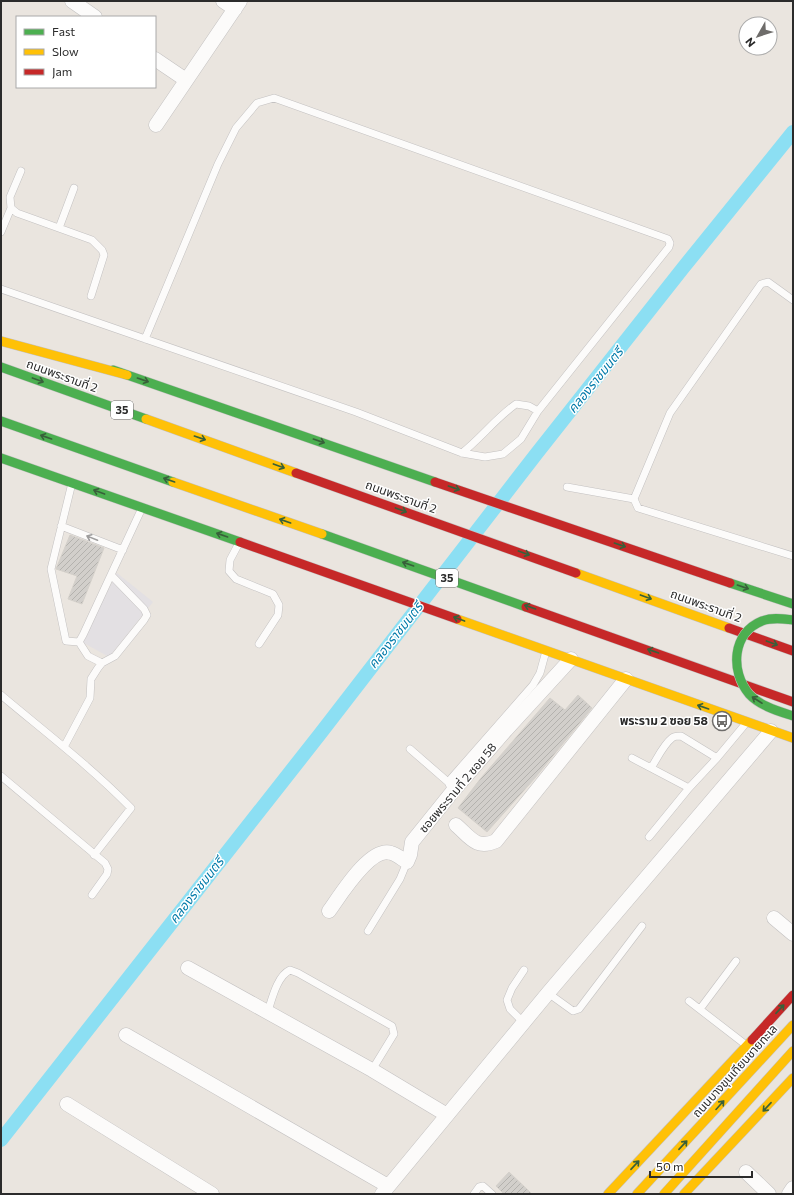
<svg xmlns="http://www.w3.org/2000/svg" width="794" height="1195" font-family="Commissioner,'Noto Sans Thai',sans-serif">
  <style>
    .industrial { fill: #e3e0e3 }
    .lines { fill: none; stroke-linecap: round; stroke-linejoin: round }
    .canal { stroke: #8cdff3; stroke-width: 14 }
    .building { fill: url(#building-hatch); stroke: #d5d1cb }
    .lane-casing { stroke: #c3c1c1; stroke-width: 8 }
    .street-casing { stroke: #c3c1c1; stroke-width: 15 }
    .fast-casing { stroke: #c3c1c1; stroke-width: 10 }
    .slow-casing { stroke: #c3c1c1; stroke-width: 10 }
    .jam-casing { stroke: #c3c1c1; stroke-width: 10 }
    .lane { stroke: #fcfbfa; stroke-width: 7 }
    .street { stroke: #fcfbfa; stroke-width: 14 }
    .fast { stroke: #4caf50; stroke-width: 9 }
    .slow { stroke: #ffc107; stroke-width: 9 }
    .jam { stroke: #c62828; stroke-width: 9 }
    .fast-bridge-casing { stroke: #c3c1c1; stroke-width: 10; stroke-linecap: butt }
    .fast-bridge { stroke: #4caf50; stroke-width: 9 }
    .oneway { stroke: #38603a }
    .oneway2 { stroke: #9e9d9d }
    .labels { text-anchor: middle; stroke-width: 3; stroke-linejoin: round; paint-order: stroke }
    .shield { fill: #fff; stroke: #6b6b6b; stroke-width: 1 }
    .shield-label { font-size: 11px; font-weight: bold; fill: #2b2b2b }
    .street-label { font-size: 12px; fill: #2b2b2b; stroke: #fff }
    .poi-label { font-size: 12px; font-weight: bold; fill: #2b2b2b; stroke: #fff; text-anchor: end }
    .water-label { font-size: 13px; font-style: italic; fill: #007aa9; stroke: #fff }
  </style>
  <defs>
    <pattern id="building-hatch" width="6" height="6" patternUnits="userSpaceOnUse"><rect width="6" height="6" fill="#d2cfcb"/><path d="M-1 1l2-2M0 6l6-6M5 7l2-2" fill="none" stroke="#b4b2ae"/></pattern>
  </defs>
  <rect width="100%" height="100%" fill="#eae5df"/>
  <path class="industrial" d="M117 573 153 602 109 657 82 642Z"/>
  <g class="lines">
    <path class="canal" d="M1 1140 320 734 537 453 683 268 793 132"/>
  </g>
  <path class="building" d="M70 535 104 548 82 604 68 599 77 576 56 569Z
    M578 695 592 708 535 778 487 832 458 808 481 778 550 698 565 710Z
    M509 1172 532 1194H504L496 1186Z"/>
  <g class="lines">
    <defs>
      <path id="lane" d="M21 171 10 197 11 208 17 213 92 240 102 250 104 255 91 296
        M59 228 74 188
        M1 232 11 208
        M1 289 356 412 462 453 485 457 503 454 521 439 538 411
        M793 300 768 282 761 284 670 413 634 499 638 508 793 556
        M145 339 218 164 236 128 257 103 274 98 668 239 670 243 669 247 538 411 529 406 516 404C496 418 481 438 462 453
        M72 483 51 569 66 641 79 642 83 635 142 508
        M567 487 634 499
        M61 526 123 550
        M239 543 230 560 229 571 236 579 273 594 279 605 278 615 259 644
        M79 642 88 656 102 663
        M1 695C45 732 91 767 131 808L94 855
        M64 747 90 698 91 679 98 668 102 663 115 656 144 620 147 615 144 609 112 576
        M410 749 448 782 450 786
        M632 758 689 788
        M651 768C657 759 663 745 672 738 674 736 678 736 681 736L717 758
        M1 776 105 863 108 869 107 874 92 895
        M448 782 533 685 540 673 546 651
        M649 837 689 788 717 758 747 722
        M368 931 400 879 407 862
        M548 993 573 1011 579 1009 642 926
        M689 1001 746 1045
        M700 1009 736 961
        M268 1011C272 999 277 976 290 970L298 973 392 1026 394 1034 372 1070
        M524 1023 510 1009 507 1000 512 988 524 970
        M474 1194 479 1187 483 1186 492 1194"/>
      <path id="street" d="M72 1 95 17
        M223 1 235 9
        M155 59 186 80
        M156 125 240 1
        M456 825C470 837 476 850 496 841L626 679
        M329 911C340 896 370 846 391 853 396 854 402 859 407 862L410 855 412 842 453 791 506 730 571 659
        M774 918 793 934
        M188 968 372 1070 447 1115
        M126 1035 388 1186
        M67 1104 212 1194
        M746 1172 769 1194
        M382 1194 548 993 771 731
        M789 1194 793 1188"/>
      <path id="fast" d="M1 367 146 419
        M113 370 435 482
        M1 421 173 482
        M1 458 240 542
        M322 534 526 607
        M730 583 793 604"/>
      <path id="slow" d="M1 341 127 375
        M146 419 296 473
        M173 482 322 534
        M576 573 729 628
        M457 619 793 738
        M608 1194 752 1040
        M637 1194 793 1025
        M664 1194 793 1051
        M684 1194 793 1078"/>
      <path id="jam" d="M296 473 576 573
        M435 482 730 583
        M240 542 457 619
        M526 607 793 702
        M729 628 793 651
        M752 1040 793 995"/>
    </defs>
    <use href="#lane" class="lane-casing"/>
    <use href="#street" class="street-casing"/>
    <use href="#fast" class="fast-casing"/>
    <use href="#slow" class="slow-casing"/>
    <use href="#jam" class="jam-casing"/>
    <use href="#lane" class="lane"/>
    <use href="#street" class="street"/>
    <use href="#fast" class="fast"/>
    <use href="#slow" class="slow"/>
    <use href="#jam" class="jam"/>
    <defs>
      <path id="fast-bridge" d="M793 620C783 619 773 617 762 621 732 633 730 671 749 694 760 706 778 711 793 716"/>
    </defs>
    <use href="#fast-bridge" class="fast-bridge-casing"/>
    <use href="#fast-bridge" class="fast-bridge"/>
  </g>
  <defs><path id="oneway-shaft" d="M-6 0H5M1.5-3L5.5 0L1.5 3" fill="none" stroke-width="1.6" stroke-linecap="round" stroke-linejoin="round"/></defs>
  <g class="oneway">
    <use href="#oneway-shaft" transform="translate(38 380) rotate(20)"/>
    <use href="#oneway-shaft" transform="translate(143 380) rotate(19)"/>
    <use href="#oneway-shaft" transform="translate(46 437) rotate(-161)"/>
    <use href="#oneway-shaft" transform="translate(200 438) rotate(19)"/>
    <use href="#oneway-shaft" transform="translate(319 441) rotate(19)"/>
    <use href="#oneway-shaft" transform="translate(279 466) rotate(20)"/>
    <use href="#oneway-shaft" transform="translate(169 480) rotate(-161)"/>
    <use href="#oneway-shaft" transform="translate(454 488) rotate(19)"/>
    <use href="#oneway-shaft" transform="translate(99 492) rotate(-160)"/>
    <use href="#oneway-shaft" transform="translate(401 510) rotate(20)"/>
    <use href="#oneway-shaft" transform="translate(285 521) rotate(-161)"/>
    <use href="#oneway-shaft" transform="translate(222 535) rotate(-161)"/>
    <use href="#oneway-shaft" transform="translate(620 545) rotate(19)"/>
    <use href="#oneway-shaft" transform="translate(524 553) rotate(20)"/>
    <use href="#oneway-shaft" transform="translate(408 564) rotate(-161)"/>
    <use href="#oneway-shaft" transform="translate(743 587) rotate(19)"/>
    <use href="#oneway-shaft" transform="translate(646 597) rotate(20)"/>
    <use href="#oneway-shaft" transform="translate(530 607) rotate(-161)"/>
    <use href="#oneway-shaft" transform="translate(459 619) rotate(-160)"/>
    <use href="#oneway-shaft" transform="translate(772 643) rotate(20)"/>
    <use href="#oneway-shaft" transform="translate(653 651) rotate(-161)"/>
    <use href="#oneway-shaft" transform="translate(757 700) rotate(-147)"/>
    <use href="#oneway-shaft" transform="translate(703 707) rotate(-161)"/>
    <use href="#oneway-shaft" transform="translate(780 1009) rotate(-47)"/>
    <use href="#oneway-shaft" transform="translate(720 1105) rotate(-48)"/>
    <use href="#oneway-shaft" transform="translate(767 1107) rotate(133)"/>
    <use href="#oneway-shaft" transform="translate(683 1145) rotate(-47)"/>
    <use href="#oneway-shaft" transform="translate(635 1165) rotate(-47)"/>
  </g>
  <use class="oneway2" href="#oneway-shaft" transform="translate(92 538) rotate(-158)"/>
  <defs>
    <symbol id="bus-ring" viewBox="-11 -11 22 22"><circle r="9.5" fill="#fff" stroke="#6e6c6a" stroke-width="1.5"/><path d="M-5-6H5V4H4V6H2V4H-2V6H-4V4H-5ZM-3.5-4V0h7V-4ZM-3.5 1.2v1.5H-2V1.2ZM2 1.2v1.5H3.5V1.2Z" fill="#6e6c6a"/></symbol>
  </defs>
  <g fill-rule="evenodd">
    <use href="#bus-ring" x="711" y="710" width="22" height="22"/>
  </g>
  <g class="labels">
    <g class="shield">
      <rect x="111" y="401" width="22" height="18" rx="3"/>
      <rect x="436" y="569" width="22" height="18" rx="3"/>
    </g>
    <g class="shield-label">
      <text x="122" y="414">35</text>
      <text x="447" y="582">35</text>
    </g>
    <g class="street-label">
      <text transform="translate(62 376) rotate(20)" y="4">ถนนพระรามที่ 2</text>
      <text transform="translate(401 497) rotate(20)" y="4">ถนนพระรามที่ 2</text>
      <text transform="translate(706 606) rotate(20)" y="4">ถนนพระรามที่ 2</text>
      <text transform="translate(458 788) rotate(-50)" y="4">ซอยพระรามที่ 2 ซอย 58</text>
      <text transform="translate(735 1071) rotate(-48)" y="4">ถนนบางขุนเทียนชายทะเล</text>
    </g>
    <g class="poi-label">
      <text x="708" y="725">พระราม 2 ซอย 58</text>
    </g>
    <g class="water-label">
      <text transform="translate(595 380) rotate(-51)" y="5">คลองราชมนตรี</text>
      <text transform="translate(395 635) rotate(-52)" y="5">คลองราชมนตรี</text>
      <text transform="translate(196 890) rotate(-52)" y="5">คลองราชมนตรี</text>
    </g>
  </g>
  <rect width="794" height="1195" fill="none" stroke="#2b2b2b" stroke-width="4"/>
  <rect x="16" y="16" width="140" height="72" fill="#ffffff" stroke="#aaaaaa"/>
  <rect x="24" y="29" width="20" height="6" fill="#4caf50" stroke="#aaaaaa"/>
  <text x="52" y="36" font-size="12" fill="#2b2b2b">Fast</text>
  <rect x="24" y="49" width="20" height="6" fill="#ffc107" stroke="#aaaaaa"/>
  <text x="52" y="56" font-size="12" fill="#2b2b2b">Slow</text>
  <rect x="24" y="69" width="20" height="6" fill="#c62828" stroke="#aaaaaa"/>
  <text x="52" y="76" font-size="12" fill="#2b2b2b">Jam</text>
  <g transform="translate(758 36) rotate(231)"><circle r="19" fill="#ffffff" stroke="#aaaaaa"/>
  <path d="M0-3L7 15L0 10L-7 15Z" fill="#6e6c6a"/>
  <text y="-6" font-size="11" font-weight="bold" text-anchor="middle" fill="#2b2b2b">N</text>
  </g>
  <path d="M650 1171v6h102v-6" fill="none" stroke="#2b2b2b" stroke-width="2"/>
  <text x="656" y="1171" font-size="12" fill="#2b2b2b" stroke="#ffffff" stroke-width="3" paint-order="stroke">50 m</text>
</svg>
